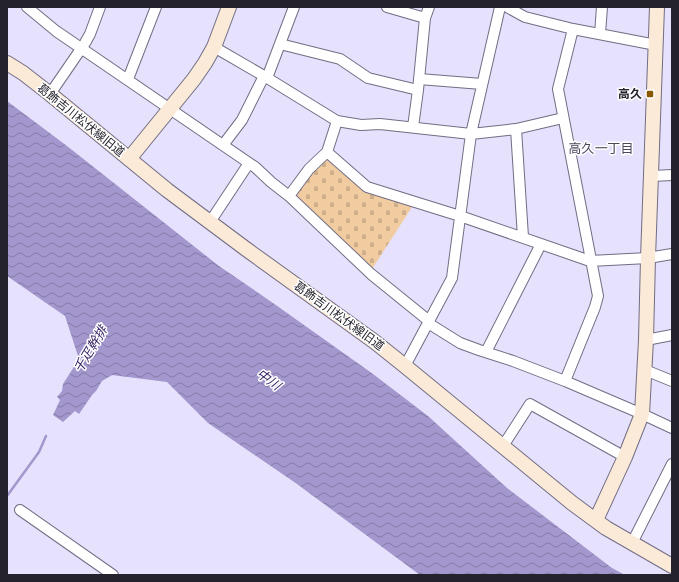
<svg xmlns="http://www.w3.org/2000/svg" width="679" height="582" font-family="Bitter,'Noto Sans JP',serif">
  <style>
    .cemetery { fill: url(#cemetery-stones) }
    .water { fill: url(#water-waves) }
    .lines { fill: none; stroke-linecap: round; stroke-linejoin: round }
    .stream { stroke: #a397cd; stroke-width: 2.5 }
    .street-casing { stroke: #726d84; stroke-width: 12 }
    .secondary-casing { stroke: #726d84; stroke-width: 16 }
    .street { stroke: #fff; stroke-width: 10 }
    .secondary { stroke: #faead7; stroke-width: 14 }
    .poi-dot { fill: #895800; stroke: #fff; stroke-width: 1.5 }
    .labels { text-anchor: middle; stroke-width: 3; stroke-linejoin: round; paint-order: stroke }
    .poi-label { font-size: 12px; font-weight: bold; fill: #24222c; stroke: #fff; text-anchor: end }
    .street-label { font-size: 12px; fill: #24222c; stroke: #fff }
    .neighbourhood-label { font-size: 13px; fill: #4c475d; stroke: #fff }
    .water-label { font-size: 13px; font-style: italic; fill: #3a2566; stroke: #fff }
  </style>
  <defs>
    <pattern id="cemetery-stones" width="16" height="16" patternUnits="userSpaceOnUse"><rect width="16" height="16" fill="#f1cca1"/><path d="M2 7V4a2 2 0 0 1 4 0v3zM10 15v-3a2 2 0 0 1 4 0v3z" fill="#ceaf8b"/></pattern>
    <pattern id="water-waves" width="16" height="10" patternUnits="userSpaceOnUse"><rect width="16" height="10" fill="#a397cd"/><path d="M0 5q4-4 8 0t8 0" fill="none" stroke="#857ba7"/></pattern>
  </defs>
  <rect width="100%" height="100%" fill="#e6e1fc"/>
  <path class="cemetery" d="M327 160 365 191 412 207 372 269 294 196 312 172Z"/>
  <path class="water" d="M7 101 67 146 219 266 273 303 373 374 428 416 507 488 612 568 625 575H420L297 484 208 423 167 382 112 375 102 381 96 391 92 395 79 414 75 411 63 422 53 415 60 400 57 397 62 391 63 384 79 359 65 316 7 276Z"/>
  <g class="lines">
    <path class="stream" d="M7 496 39 452 46 436"/>
    <defs>
      <path id="street" d="M27 7 56 31 255 167 271 182 289 196 371 274 429 321
        M387 7 425 18
        M507 7 525 17 573 29 656 45
        M600 34 602 7
        M280 44 340 59 368 78 418 90
        M214 47 264 76 337 121 361 125 380 124 471 134 516 129 563 118
        M267 78 294 7
        M128 79 156 7
        M419 79 482 84
        M50 94 85 43 90 34 100 7
        M337 121 327 152 367 187 460 216 590 261 648 258 672 254
        M413 127 418 90 425 18 429 7
        M516 129 523 237
        M223 145 242 120 264 76
        M652 176 672 175
        M289 196 309 169 327 152
        M210 222 249 163
        M428 323 460 343 479 350 513 361 565 381 642 414 672 428
        M646 340 672 335
        M486 352 541 244
        M405 366 452 278 471 134 500 7
        M645 370 672 381
        M565 381 595 307 598 296 558 89 573 29
        M503 446 530 404 625 457
        M20 510 113 575
        M632 543 672 464"/>
      <path id="secondary" d="M7 63 23 73 50 94 167 190 246 249 375 342 405 366 572 503 606 528 672 566
        M129 159 194 79 205 63 214 47 229 7
        M596 520 625 457 642 414 646 340 648 258 657 7"/>
    </defs>
    <use href="#street" class="street-casing"/>
    <use href="#secondary" class="secondary-casing"/>
    <use href="#street" class="street"/>
    <use href="#secondary" class="secondary"/>
  </g>
  <rect class="poi-dot" x="646" y="90" width="8" height="8" rx="2"/>
  <g class="labels">
    <g class="poi-label">
      <text x="642" y="98">高久</text>
    </g>
    <g class="street-label">
      <text transform="translate(81 120) rotate(39)" y="4">葛飾吉川松伏線旧道</text>
      <text transform="translate(339 316) rotate(36)" y="4">葛飾吉川松伏線旧道</text>
    </g>
    <g class="neighbourhood-label">
      <text x="601" y="153">高久一丁目</text>
    </g>
    <g class="water-label">
      <text transform="translate(90 349) rotate(-59)" y="5">千疋幹排</text>
      <text transform="translate(269 379) rotate(36)" y="5">中川</text>
    </g>
  </g>
  <rect width="679" height="582" fill="none" stroke="#24222c" stroke-width="16"/>
</svg>
